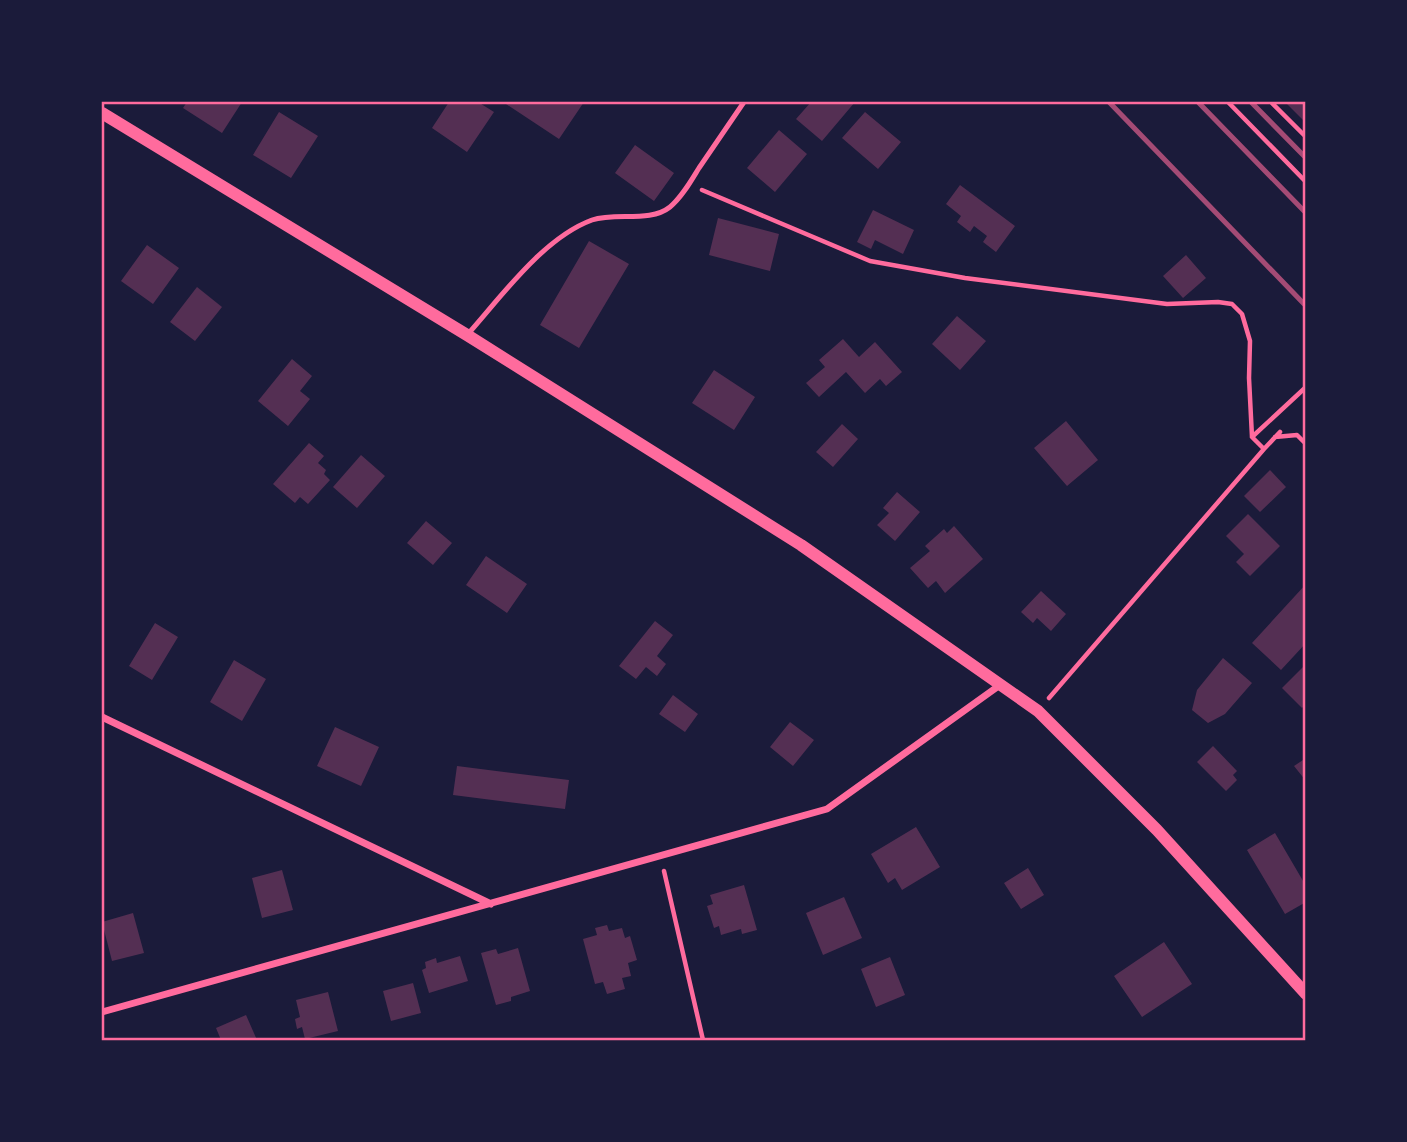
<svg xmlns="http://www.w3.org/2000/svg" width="1407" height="1142" font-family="Commissioner,sans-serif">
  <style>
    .building { fill: #542f53 }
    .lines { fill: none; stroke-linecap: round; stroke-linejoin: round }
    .path { stroke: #ff6b9d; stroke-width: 4.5 }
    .service { stroke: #ff6b9d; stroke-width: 5 }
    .minor { stroke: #ff6b9d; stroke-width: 7 }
    .tertiary { stroke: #ff6b9d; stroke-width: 12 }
    .rail { stroke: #a44b75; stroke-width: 5 }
    .neatline { fill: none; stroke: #ff6b9d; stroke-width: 2.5 }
  </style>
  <rect width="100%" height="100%" fill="#1b1b3a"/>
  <path class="building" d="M187 102H242L222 133 183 108Z
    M449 102H478L494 112 467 152 432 128Z
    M503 102H584L559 139Z
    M811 102H855L822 141 796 119Z
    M1285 102H1306V123Z
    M279 112 318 136 291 178 253 155Z
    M865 112 901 142 878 169 842 138Z
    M779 130 807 154 775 192 747 168Z
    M635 145 674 173 654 201 615 173Z
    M960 185 1015 226 996 252 983 242 987 236 974 226 970 232 957 222 961 216 946 204Z
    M873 210 914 230 903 254 875 240 871 249 857 242Z
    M718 218 779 234 770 271 709 255Z
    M589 241 629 264 579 348 540 325Z
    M147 245 179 268 153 304 121 281Z
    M1186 255 1206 278 1183 298 1163 276Z
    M197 287 222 307 195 341 170 322Z
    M957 316 986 341 960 370 932 344Z
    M843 339 859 357 875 342 902 372 886 386 880 379 865 393 846 372 819 397 806 383 825 367 819 360Z
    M292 359 312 376 300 391 310 399 288 426 258 401Z
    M714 370 755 397 734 430 692 403Z
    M1066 421 1098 460 1067 486 1034 448Z
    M842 424 858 439 833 467 816 452Z
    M309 443 324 456 318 463 326 470 324 474 330 480 308 504 300 497 295 503 273 484Z
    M361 455 385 476 357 508 333 487Z
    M1270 470 1286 487 1260 512 1244 496Z
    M897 492 920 512 895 541 877 525 889 513 883 508Z
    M1248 514 1280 546 1250 576 1236 562 1244 554 1226 536Z
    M426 521 452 543 433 565 407 543Z
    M954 526 983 559 945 593 936 581 928 588 910 568 930 551 925 546 944 529 947 533Z
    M486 556 527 584 507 613 466 585Z
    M1306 584V643L1281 670 1252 643Z
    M1041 591 1066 614 1051 631 1037 618 1033 623 1021 612Z
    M655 621 673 635 657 656 666 664 657 676 646 667 636 679 619 666Z
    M155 623 178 637 152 680 129 666Z
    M1223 658 1252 683 1225 714 1208 723 1192 710 1197 690Z
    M234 660 266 679 242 721 210 702Z
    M1306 664V704L1302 708 1282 688Z
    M673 695 698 714 685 732 659 714Z
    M790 722 814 740 793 766 770 747Z
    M335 727 379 747 361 786 317 766Z
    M1213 746 1237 771 1233 775 1237 780 1226 791 1197 762Z
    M1306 758V781L1294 766Z
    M457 766 569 780 565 809 453 795Z
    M916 827 940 867 902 890 895 878 888 883 871 854Z
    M1275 833 1306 886V902L1285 914 1247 850Z
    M1028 868 1044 895 1021 909 1004 883Z
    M282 870 293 910 262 918 252 878Z
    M744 885 757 930 742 934 741 929 721 935 719 926 714 928 707 906 713 904 710 895Z
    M844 897 862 938 823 955 806 913Z
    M133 913 144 953 112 961 102 922Z
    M607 925 609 931 622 928 625 938 630 936 637 960 628 963 631 976 622 978 625 989 607 994 603 982 595 984 583 939 597 935 595 928Z
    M1164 942 1192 984 1142 1017 1114 976Z
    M518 948 530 991 511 997V1001L496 1005 481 953 496 949 498 954Z
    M460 956 468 981 429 993 422 970 426 968 425 962 436 958 437 963Z
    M890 957 905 995 876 1007 861 969Z
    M413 983 421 1013 391 1021 383 991Z
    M328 992 338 1031 305 1039 302 1027 297 1029 295 1019 300 1017 296 1000Z
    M246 1015 257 1040H221L216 1028Z"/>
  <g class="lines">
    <path class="path" d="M1228 102 1306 182
      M1271 102 1306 137
      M702 190 870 261 965 278 1167 304 1218 302 1232 304 1242 314 1250 341 1249 378 1252 437 1306 387
      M1275 437 1297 435 1306 444
      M1264 449 1280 432
      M1049 698 1264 449 1252 437
      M664 871 703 1040"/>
    <path class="service" d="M467 335C501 297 543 238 592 220 616 212 650 223 670 207 682 197 691 181 699 168 714 146 729 124 744 102"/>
    <path class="minor" d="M102 717 491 904
      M102 1012 827 809 1000 685"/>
    <path class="tertiary" d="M102 113 467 335 801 545 1038 711 1157 830 1306 994"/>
    <path class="rail" d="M1109 102 1306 306
      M1198 102 1306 213
      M1251 102 1306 158"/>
  </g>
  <rect width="1407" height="1142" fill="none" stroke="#1b1b3a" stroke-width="206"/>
  <rect x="103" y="103" width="1201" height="936" class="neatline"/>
</svg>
